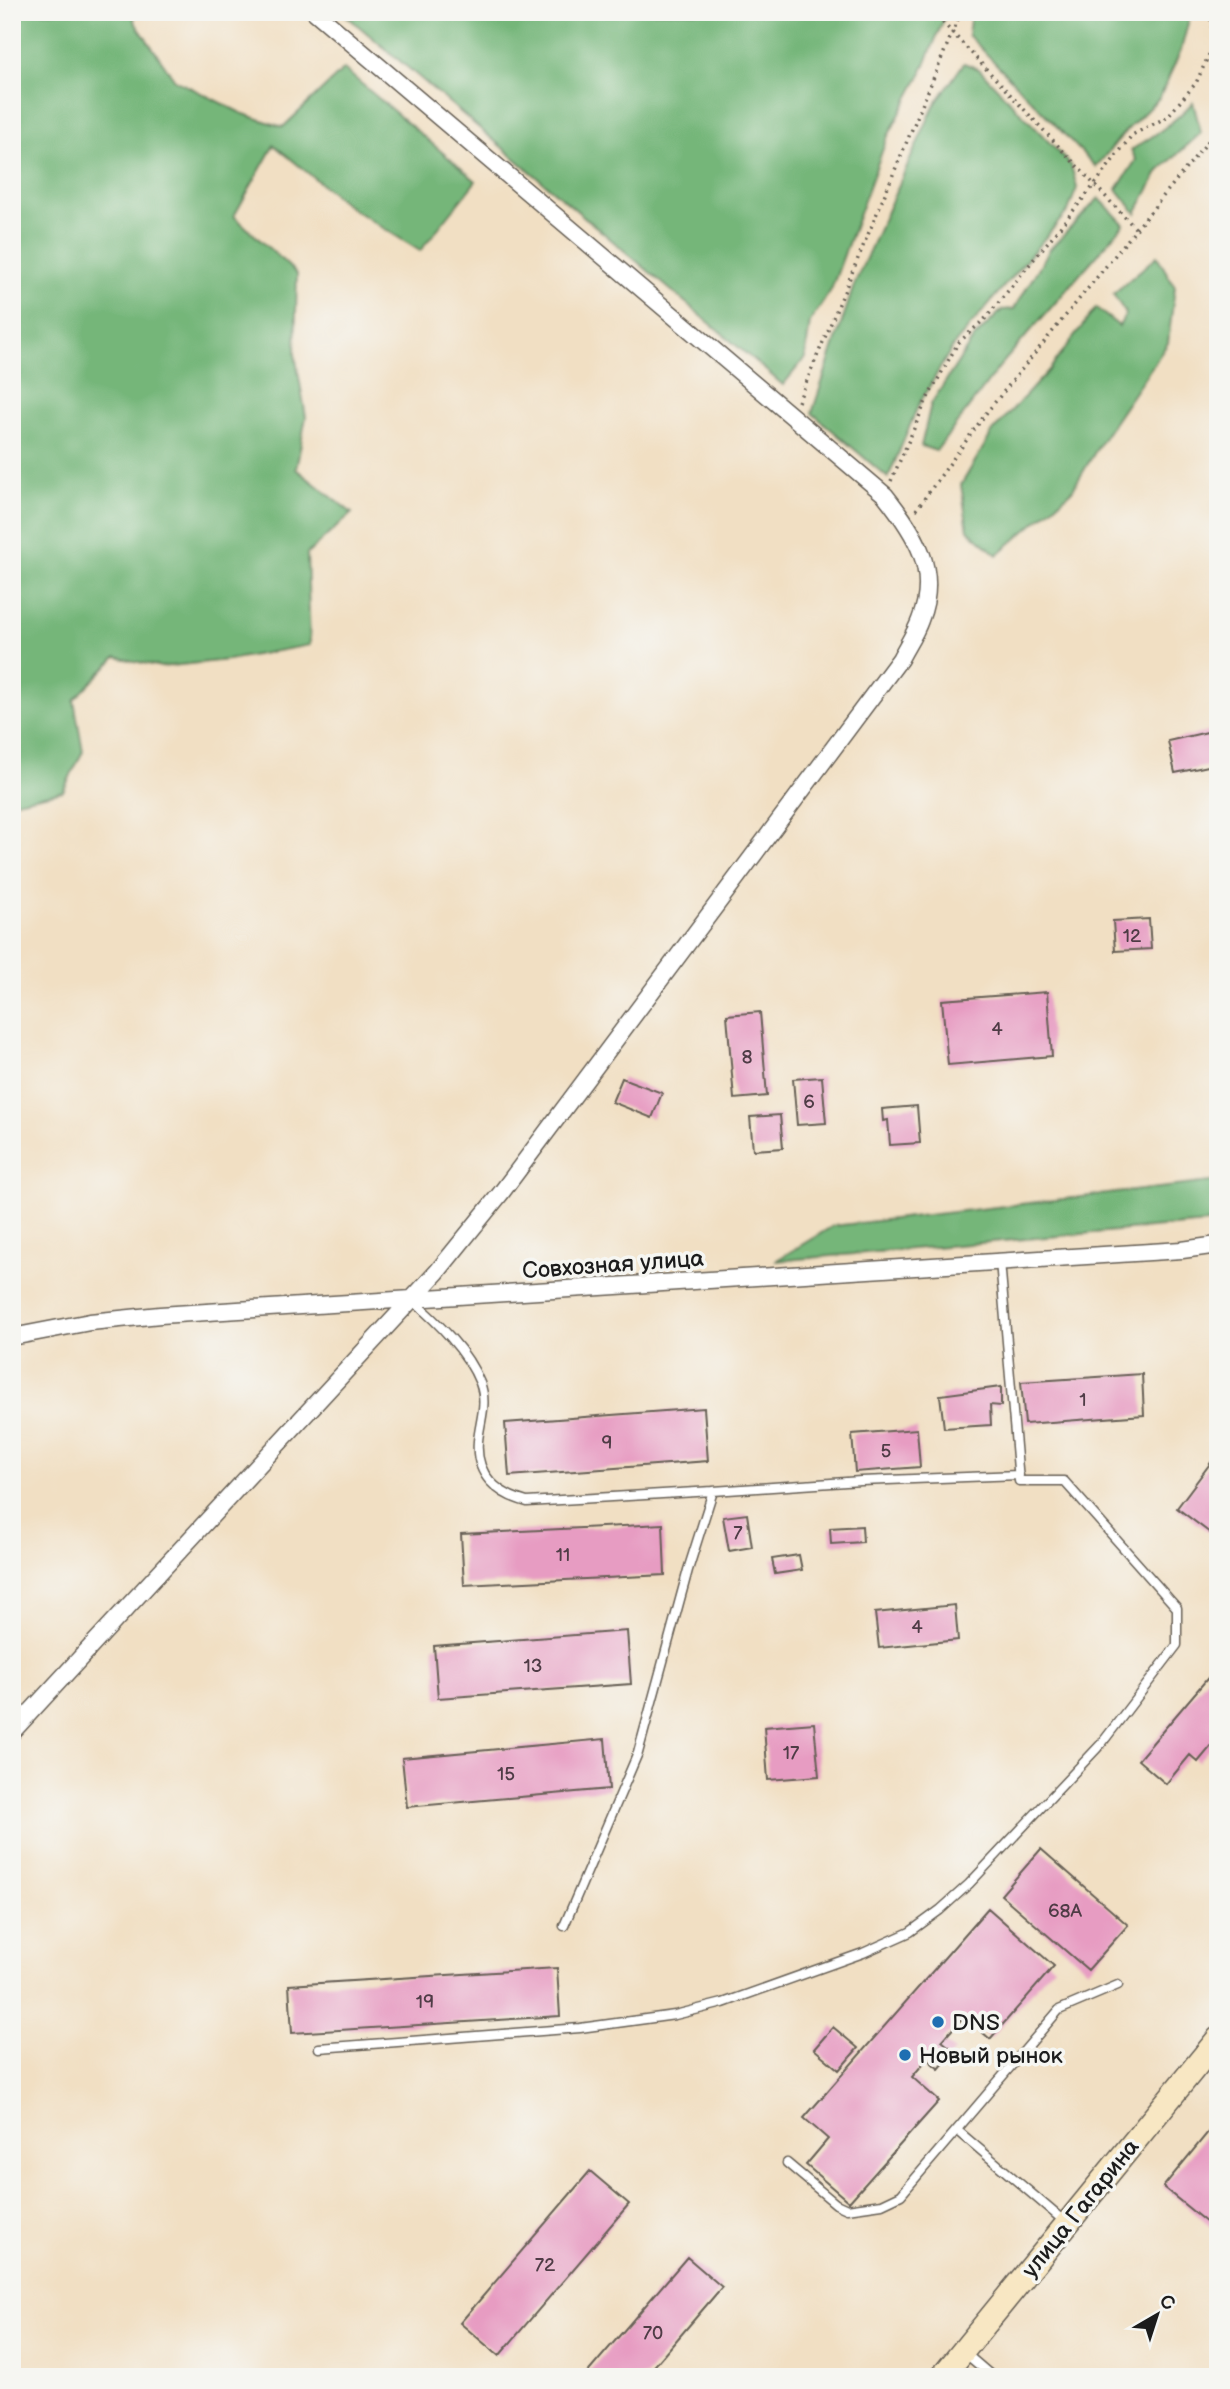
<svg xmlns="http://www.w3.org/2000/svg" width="1230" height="2389" font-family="'Balsamiq Sans',sans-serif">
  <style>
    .forest { fill: #74b679; stroke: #48694a; stroke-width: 2 }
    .building { fill: #e79cc2 }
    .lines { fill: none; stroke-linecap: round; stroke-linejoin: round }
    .lane-casing { stroke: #676056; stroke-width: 11 }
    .street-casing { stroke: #676056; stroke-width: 19 }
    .secondary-casing { stroke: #676056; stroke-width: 26 }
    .path { stroke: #676056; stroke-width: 3.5; stroke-dasharray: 2 5; stroke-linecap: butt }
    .lane { stroke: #fff; stroke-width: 8 }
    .street { stroke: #fff; stroke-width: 16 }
    .secondary { stroke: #f8e7c3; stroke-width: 23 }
    .poi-dot { fill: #1f6fb2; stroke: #f6f6f2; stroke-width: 2.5 }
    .labels { text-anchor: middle; stroke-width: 7; stroke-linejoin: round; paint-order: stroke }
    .number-label { font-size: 19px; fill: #4f3c46 }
    .street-label { font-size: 23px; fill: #1c1c1c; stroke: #f6f6f2 }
    .poi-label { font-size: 23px; fill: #1c1c1c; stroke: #f6f6f2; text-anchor: start }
  </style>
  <rect width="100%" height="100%" fill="#f6f6f2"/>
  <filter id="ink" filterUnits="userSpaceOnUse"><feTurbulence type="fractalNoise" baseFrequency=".0143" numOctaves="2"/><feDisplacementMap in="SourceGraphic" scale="14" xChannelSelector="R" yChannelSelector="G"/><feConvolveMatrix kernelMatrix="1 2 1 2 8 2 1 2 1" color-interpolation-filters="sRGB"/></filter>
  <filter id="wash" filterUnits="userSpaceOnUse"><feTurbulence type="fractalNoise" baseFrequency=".00686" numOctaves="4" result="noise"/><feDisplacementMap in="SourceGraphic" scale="28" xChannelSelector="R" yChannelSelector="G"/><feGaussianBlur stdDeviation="1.57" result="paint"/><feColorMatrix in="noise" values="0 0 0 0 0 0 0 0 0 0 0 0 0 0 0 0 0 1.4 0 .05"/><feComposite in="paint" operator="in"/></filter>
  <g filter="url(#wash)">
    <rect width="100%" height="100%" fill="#f1dfc3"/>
    <path class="forest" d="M12 12H135L134 21 175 80 241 113 283 127 344 69 476 181 420 251 348 206 274 145 234 216 297 274 295 354 306 417 296 469 352 513 307 554 310 645 228 660 161 667 116 657 74 700 83 751 63 791 12 802Z
      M342 12H947L921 74 887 138 831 290 810 322 805 358 783 385Z
      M971 12H1191L1181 50 1160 97 1123 134 1096 167 968 35Z
      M964 63 979 69 1071 165 1077 188 1068 211 953 346 918 406 888 478 812 413 854 285 934 106Z
      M1193 102 1201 133 1159 171 1136 213 1117 189 1136 160 1131 150C1154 136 1175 122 1193 102Z
      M1099 198 1124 224 1000 366 936 451 921 446 931 404 973 339 1002 310 1014 309 1050 249Z
      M1157 256 1175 287 1168 343 1104 437 1071 492 997 555 968 530 961 485 993 431 1049 370 1096 308 1119 326 1126 314 1113 294Z
      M1218 1181V1222L775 1261 833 1226Z"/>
    <g id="blocks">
      <path class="building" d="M1216 730 1218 764 1175 773 1168 741Z
        M1149 919 1151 949 1115 951 1113 921Z
        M1047 992 1052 1056 948 1065 942 1000Z
        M760 1012 767 1096 734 1099 727 1015Z
        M822 1077 826 1123 797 1125 793 1079Z
        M622 1078 662 1093 652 1118 612 1102Z
        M917 1106 920 1143 890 1145 888 1120 883 1121 882 1109Z
        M780 1115 783 1148 753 1150 750 1117Z
        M1142 1374 1144 1415 1025 1424 1021 1382Z
        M1001 1387V1406L990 1405 991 1425 944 1428 940 1395Z
        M704 1408 708 1461 509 1476 505 1423Z
        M917 1429 920 1467 855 1472 852 1434Z
        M1218 1453V1539L1177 1508Z
        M747 1514 752 1547 729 1551 723 1517Z
        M663 1524 665 1575 464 1585 461 1534Z
        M862 1526 863 1542 831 1544 830 1528Z
        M799 1555 802 1570 775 1574 772 1559Z
        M955 1605 958 1640 879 1648 875 1613Z
        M627 1631 631 1684 438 1698 434 1646Z
        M1218 1666V1738L1198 1762 1190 1755 1166 1784 1138 1760Z
        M814 1723 819 1776 768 1780 764 1727Z
        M605 1739 609 1789 407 1807 402 1758Z
        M1041 1849 1128 1925 1088 1970 1001 1895Z
        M988 1908 1054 1966 990 2039 964 2016 942 2041 954 2051 939 2069 927 2059 912 2077 939 2101 849 2202 806 2165 828 2139 804 2118Z
        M557 1968 560 2016 292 2033 289 1985Z
        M833 2027 858 2048 839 2070 814 2049Z
        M1218 2120V2232L1163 2187Z
        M590 2171 629 2204 499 2356 460 2323Z
        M687 2257 722 2287 645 2377H584Z"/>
    </g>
  </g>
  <g filter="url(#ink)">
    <use href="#blocks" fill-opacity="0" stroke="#676056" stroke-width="2"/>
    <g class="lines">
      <defs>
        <path id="lane" d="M411 1299C437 1322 467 1350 480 1383 488 1403 480 1420 478 1441 475 1475 497 1494 527 1502L713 1491
          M564 1926 638 1753 688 1570 713 1491 861 1481 1019 1475
          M319 2048 580 2028 675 2015 723 2003 863 1953 910 1932 940 1910 969 1884 1102 1743 1177 1645V1608L1064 1481H1019L1000 1261
          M957 2130 1065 2222
          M787 2163 836 2204 847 2209 882 2204 901 2195 1059 2010 1118 1985
          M965 2353 993 2377"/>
        <path id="street" d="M12 1337 90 1322 160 1315 1182 1250 1218 1245
          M12 1732 437 1272 501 1193 900 659C906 647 915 634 920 620 940 570 915 533 885 495L315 12"/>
        <path id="secondary" d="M942 2377 1218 2039"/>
      </defs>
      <use href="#lane" class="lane-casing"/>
      <use href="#street" class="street-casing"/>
      <use href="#secondary" class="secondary-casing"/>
      <path class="path" d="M933 12 1136 229
        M1210 12 1218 85
        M798 402 961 12
        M891 481 926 401 958 343 986 318 1095 184 1132 135 1167 117 1196 83 1213 46
        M916 510 987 412 1218 129"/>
      <use href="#lane" class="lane"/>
      <use href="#street" class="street"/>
      <use href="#secondary" class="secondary"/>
    </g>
  </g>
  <g class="poi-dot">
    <circle cx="938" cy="2022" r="7"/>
    <circle cx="905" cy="2055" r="7"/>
  </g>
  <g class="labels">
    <g class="number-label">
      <text x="1132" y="942">12</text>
      <text x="997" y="1035">4</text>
      <text x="747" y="1063">8</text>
      <text x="809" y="1108">6</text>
      <text x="1083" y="1406">1</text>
      <text x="607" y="1449">9</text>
      <text x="886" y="1457">5</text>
      <text x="738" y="1539">7</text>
      <text x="563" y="1561">11</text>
      <text x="917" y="1633">4</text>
      <text x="533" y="1672">13</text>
      <text x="791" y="1759">17</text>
      <text x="506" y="1780">15</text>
      <text x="1065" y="1917">68А</text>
      <text x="425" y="2008">19</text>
      <text x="545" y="2271">72</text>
      <text x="653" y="2339">70</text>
    </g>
    <g class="street-label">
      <text transform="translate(613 1264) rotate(-4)" y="8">Совхозная улица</text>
      <text transform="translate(1080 2208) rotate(-51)" y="8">улица Гагарина</text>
    </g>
    <g class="poi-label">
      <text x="952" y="2030">DNS</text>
      <text x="919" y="2063">Новый рынок</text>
    </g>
  </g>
  <rect width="1230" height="2389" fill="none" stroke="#f6f6f2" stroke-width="42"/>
  <g transform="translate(1157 2315) rotate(39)" stroke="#f6f6f2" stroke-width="5" paint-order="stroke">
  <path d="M0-5L12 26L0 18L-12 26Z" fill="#1c1c1c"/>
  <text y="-10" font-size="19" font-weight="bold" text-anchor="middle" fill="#1c1c1c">С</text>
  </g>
</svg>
